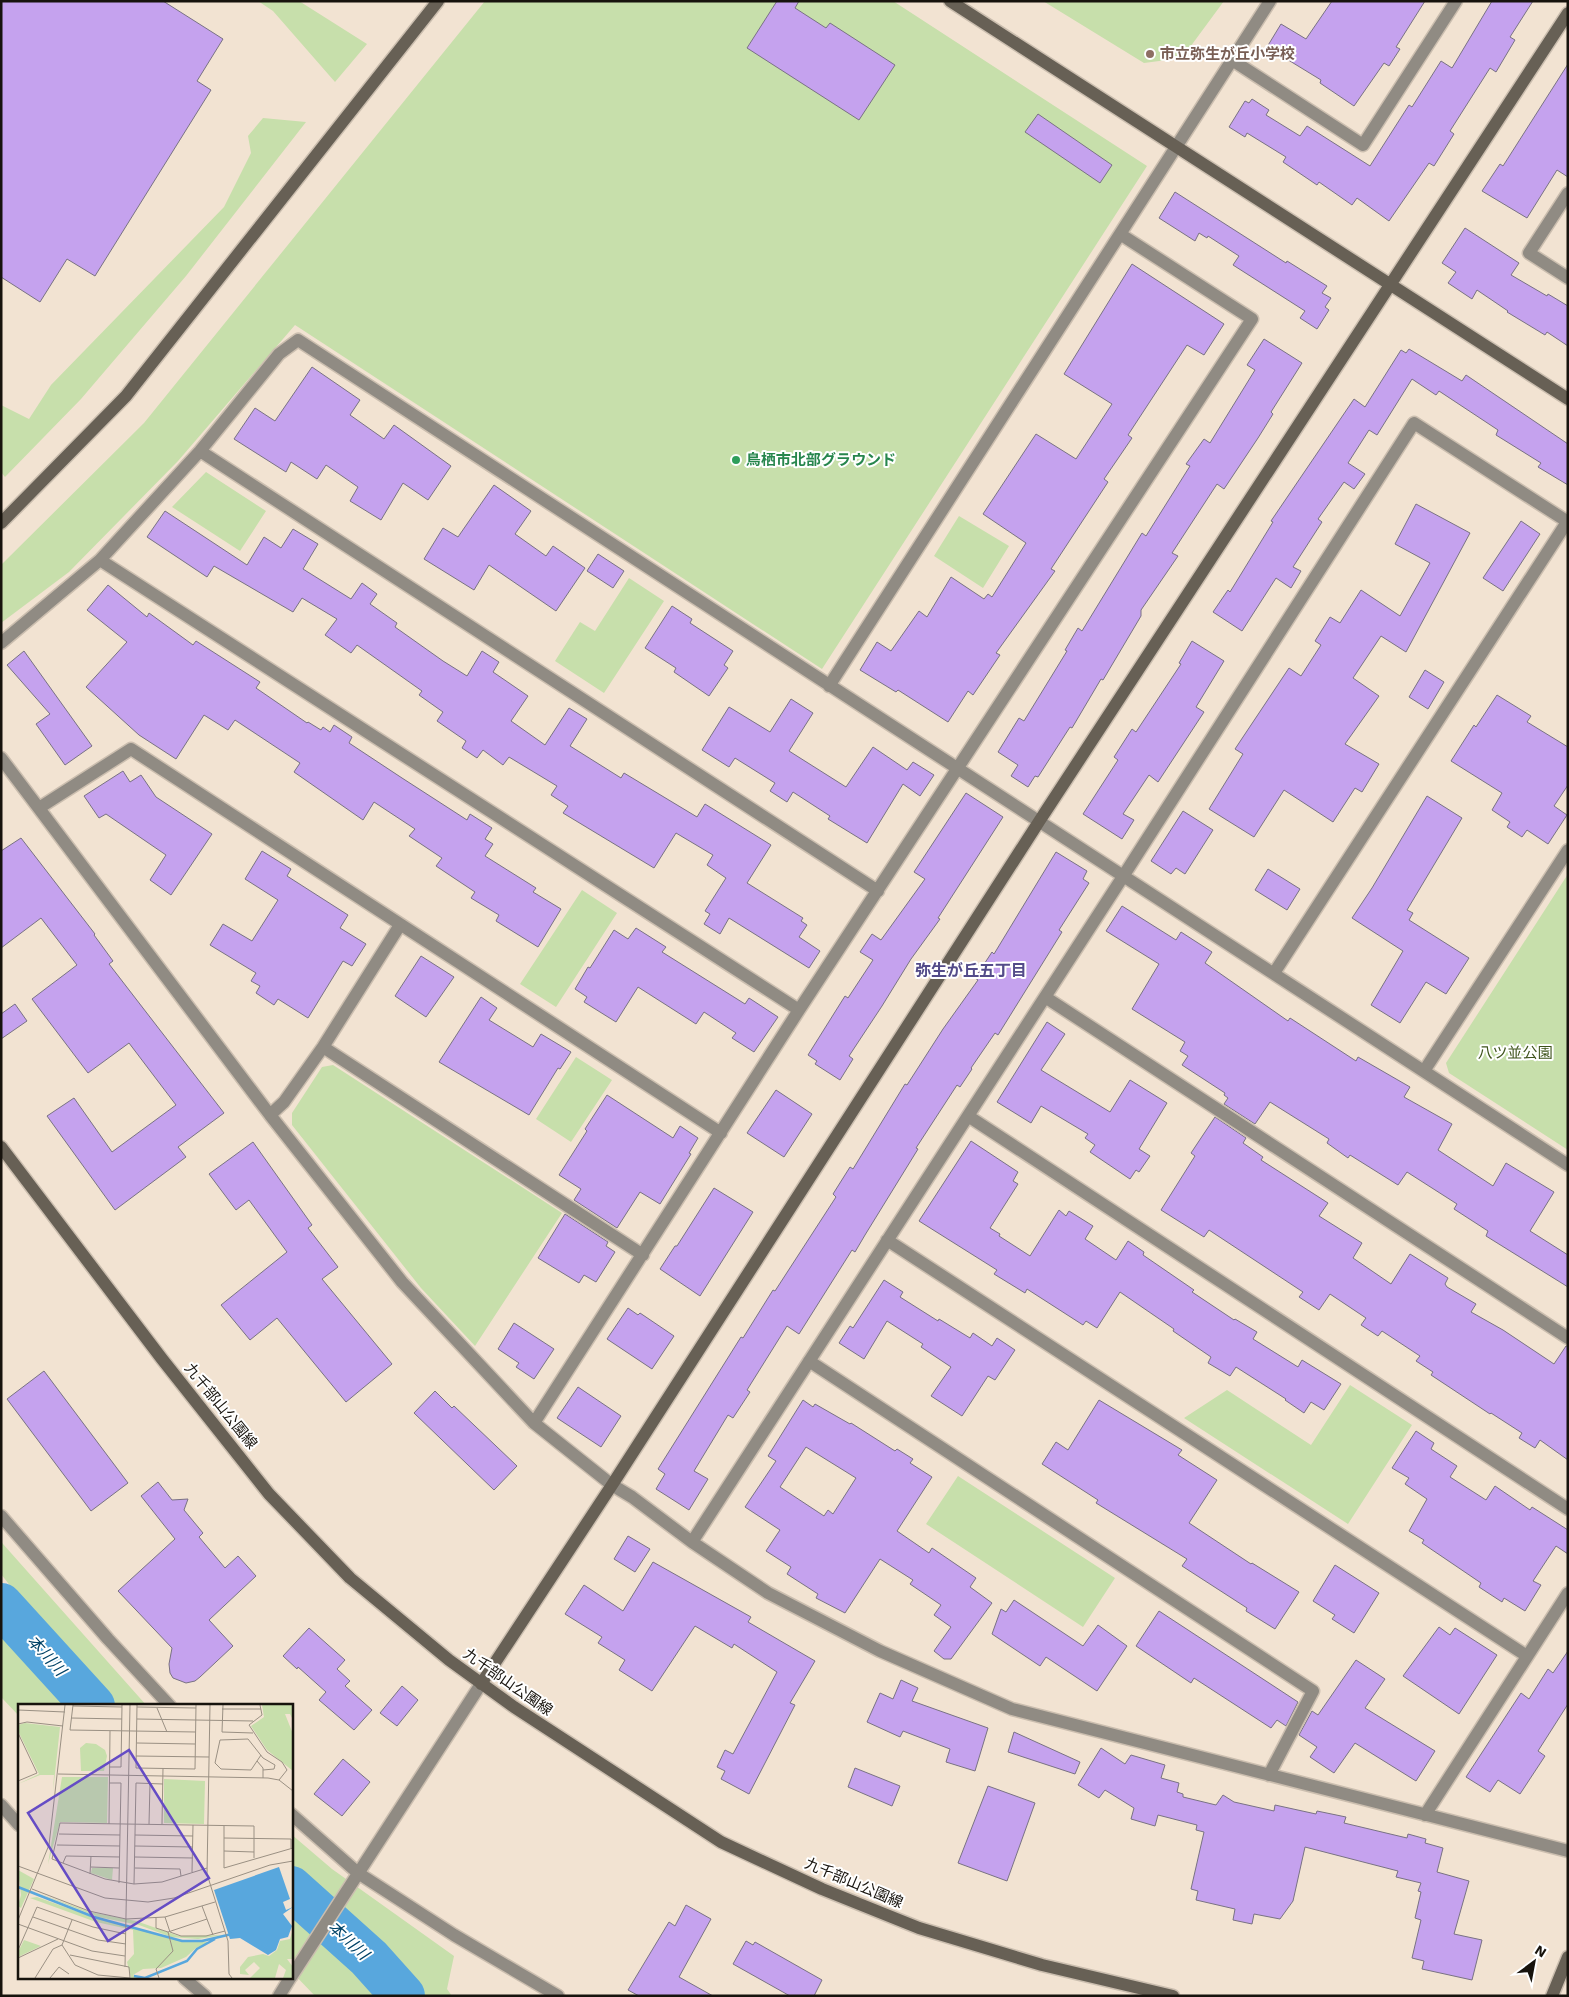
<svg xmlns="http://www.w3.org/2000/svg" width="1569" height="1997" font-family="'Work Sans','Noto Sans JP',sans-serif">
  <style>
    .green { fill: #c7dfab }
    .lines { fill: none; stroke-linecap: round; stroke-linejoin: round }
    .river { stroke: #58a7dd; stroke-width: 44 }
    .building { fill: #c5a2ee; stroke: #797283; fill-rule: evenodd }
    .street-casing { stroke: #cbbeaf; stroke-width: 15 }
    .secondary-casing { stroke: #cbbeaf; stroke-width: 15 }
    .street { stroke: #908b83; stroke-width: 12 }
    .secondary { stroke: #676055; stroke-width: 12 }
    .education-dot { fill: #8d6e63; stroke: #fff; stroke-width: 2 }
    .leisure-dot { fill: #2e9e5b; stroke: #fff; stroke-width: 2 }
    .labels { text-anchor: middle; stroke-width: 4; stroke-linejoin: round; paint-order: stroke }
    .education-label { font-size: 15px; font-weight: bold; fill: #785e54; stroke: #fff; text-anchor: start }
    .leisure-label { font-size: 15px; font-weight: bold; fill: #27864d; stroke: #fff; text-anchor: start }
    .park-label { font-size: 15px; fill: #3e531b; stroke: #fff }
    .street-label { font-size: 15px; fill: #17130d; stroke: #fff }
    .neighbourhood-label { font-size: 16px; font-weight: bold; fill: #534b89; stroke: #fff }
    .water-label { font-size: 16px; font-style: italic; fill: #004266; stroke: #fff }
    .inset-river { fill: none; stroke: #58a7dd; stroke-width: 2.5 }
    .inset-road { fill: none; stroke: #9a9083; stroke-width: 1 }
    .view { fill: #654cc5; fill-opacity: 0.15; stroke: #654cc5; stroke-width: 2.5 }
    .inset-edge { fill: none; stroke: #17130d; stroke-width: 2.5 }
  </style>
  <rect width="100%" height="100%" fill="#f2e3d2"/>
  <path class="green" d="M258 1H299L367 44 335 82 273 11Z
    M485 1H893L1147 166 822 669 295 325 178 461 69 572 1 623V565L144 423Z
    M1043 1H1224L1182 58 1144 63Z
    M263 118 306 122 186 276 81 399 5 477 1 472V405L29 419 51 385 224 207 251 153 248 136Z
    M206 472 266 511 240 551 172 507Z
    M959 516 1009 546 983 588 934 556Z
    M629 578 664 601 604 693 555 661 580 622 595 631Z
    M1568 874V1150L1449 1073 1446 1063Z
    M582 890 617 913 556 1007 520 984Z
    M576 1057 612 1080 571 1142 536 1119Z
    M333 1065 562 1213 475 1346 421 1288 292 1125V1113L322 1067Z
    M1350 1385 1412 1425 1348 1524 1184 1418 1227 1390 1311 1445Z
    M958 1476 1115 1578 1083 1627 926 1524Z
    M1 1541 3 1544 147 1706H115L62 1653 1 1574Z
    M1 1625 43 1680 69 1706H19V1716L1 1697Z
    M291 1834 332 1869 454 1956 447 1989 452 1996H426L366 1932 291 1868Z
    M291 1912 314 1931 377 1996H315L291 1971Z"/>
  <g class="lines">
    <path class="river" d="M1 1605 93 1706
      M291 1888 369 1958 403 1996"/>
  </g>
  <path class="building" d="M1 1H163L223 39 197 81 211 90 95 276 67 259 40 302 1 277Z
    M777 1H799L795 8 826 28 830 23 895 65 859 120 747 48Z
    M1332 1H1425L1396 47 1400 49 1389 66 1384 63 1354 106 1320 83 1321 80 1267 47 1281 24 1306 39Z
    M1492 1H1533L1510 37 1515 40 1496 72 1490 68 1450 131 1454 134 1434 166 1429 163 1389 221 1357 198 1352 205 1319 182 1317 185 1283 162 1286 157 1247 133 1245 137 1229 127 1245 101 1249 103 1252 99 1269 110 1266 115 1300 136 1307 126 1370 166 1409 105 1412 107 1441 61 1452 68Z
    M1568 64V177L1557 170 1527 218 1482 191 1500 164 1503 166Z
    M1038 114 1112 165 1100 183 1025 132Z
    M1175 192 1286 263 1287 261 1327 286 1322 293 1331 298 1325 307 1329 310 1317 329 1300 318 1305 311 1233 265 1239 256 1208 236 1207 238 1199 233 1195 241 1159 218Z
    M1465 228 1519 263 1511 275 1547 296 1548 294 1568 306V346L1547 332 1545 335 1507 312 1508 311 1477 290 1472 299 1448 283 1456 272 1442 263Z
    M1132 264 1224 324 1204 355 1187 345 1128 435 1132 438 1104 479 1108 482 1051 569 1055 571 996 653 1000 655 973 695 968 691 948 722 898 690 896 692 860 670 877 642 891 651 919 611 927 617 951 577 984 599 988 594 992 597 1026 543 983 514 1036 434 1076 459 1112 404 1064 374Z
    M1264 339 1302 363 1271 412 1273 414 1258 438 1224 489 1217 484 1172 553 1178 556 1141 610V616L1103 680 1101 679 1072 728 1070 727 1038 777 1035 776 1028 787 1011 776 1018 765 998 752 1019 718 1024 721 1067 651 1065 650 1078 628 1082 631 1142 533 1146 536 1190 466 1186 464 1204 439 1210 443 1255 370 1247 365Z
    M1409 349 1462 381 1466 375 1568 444V485L1538 467 1541 463 1496 435 1498 430 1439 391 1436 395 1412 379 1377 435 1369 430 1348 463 1365 474 1354 489 1344 482 1318 519 1322 522 1293 567 1301 571 1291 588 1276 578 1242 631 1213 612 1228 590 1230 592 1273 522 1271 521 1354 399 1365 407 1401 350 1406 353Z
    M312 367 360 400 350 415 384 439 394 425 451 466 428 500 403 483 381 520 350 501 358 487 326 465 317 479 291 462 286 472 234 439 255 408 275 421Z
    M494 485 531 511 515 534 546 556 553 546 585 568 556 611 489 565 474 590 424 559 443 528 458 537Z
    M1416 504 1470 533 1406 652 1381 636 1353 678 1379 696 1345 744 1379 764 1362 792 1355 788 1333 822 1284 790 1254 837 1209 809 1243 754 1235 749 1289 668 1301 676 1321 645 1315 641 1330 617 1340 623 1361 590 1400 616 1430 563 1395 544Z
    M165 511 247 565 264 537 281 548 293 529 318 544 303 569 351 599 362 583 377 594 370 604 397 623 395 627 443 661 467 676 482 651 499 662 493 672 528 696 511 721 545 745 569 708 587 719 570 746 621 778 624 773 697 817 705 804 771 845 747 883 803 918 801 921 807 925 799 937 820 951 809 968 729 918 720 934 704 924 710 914 705 911 726 878 707 865 713 855 676 833 654 868 563 813 568 806 551 795 557 786 509 757 503 765 483 750 477 758 462 748 466 741 437 721 443 712 419 695 422 691 357 645 351 653 325 635 337 619 302 598 293 612 214 566 207 577 147 537Z
    M1521 521 1540 534 1503 591 1483 578Z
    M598 554 624 571 613 588 587 571Z
    M108 585 147 617 149 613 193 645 196 641 260 682 256 688 307 723 308 722 321 730 323 727 330 732 334 725 352 737 349 743 402 778 467 820 470 814 492 828 485 839 493 844 485 856 536 888 533 892 561 909 538 947 496 921 499 915 471 898 475 892 436 866 442 858 409 836 415 829 374 802 363 820 294 772 300 763 235 720 228 730 204 715 176 759 139 735 86 687 127 642 87 610Z
    M672 606 692 619 690 623 733 651 724 665 728 668 709 696 674 672 676 668 645 648Z
    M1192 641 1224 661 1196 707 1204 712 1158 782 1149 775 1123 814 1134 820 1122 839 1083 814 1118 760 1114 757 1132 729 1136 732 1181 664 1179 663Z
    M24 651 92 746 65 765 36 724 50 714 7 665Z
    M1425 670 1444 682 1428 709 1409 697Z
    M1497 695 1531 716 1527 722 1568 747V785L1554 806 1567 815 1548 844 1527 830 1522 837 1507 827 1510 822 1492 810 1502 793 1451 761 1474 725 1476 727Z
    M791 699 813 713 789 751 846 787 873 747 907 770 913 762 934 775 920 796 903 784 867 843 828 819 830 816 793 792 787 802 770 791 775 783 735 758 729 767 702 750 729 707 770 732Z
    M123 771 130 782 141 775 156 797 212 834 171 895 150 880 166 855 106 814 99 818 84 796Z
    M966 793 1003 817 938 918 940 919 911 959 882 1006 849 1056 853 1059 840 1080 815 1064 817 1061 808 1055 845 996 848 998 873 960 860 952 872 934 881 940 925 879 914 872Z
    M1427 796 1462 818 1407 910 1413 913 1409 920 1469 958 1446 994 1426 982 1400 1023 1371 1005 1403 951 1352 918 1372 888Z
    M1183 811 1213 830 1185 874 1176 868 1171 874 1151 861Z
    M21 838 95 934 94 935 113 961 109 964 224 1113 178 1147 186 1157 115 1210 47 1116 74 1098 112 1152 176 1105 129 1043 88 1073 32 999 77 965 41 918 1 948V851Z
    M262 851 291 869 287 876 348 915 340 928 366 944 352 966 343 961 308 1018 278 999 274 1005 256 993 260 986 251 981 256 973 210 945 223 924 252 941 278 900 245 879Z
    M1056 852 1087 871 1083 879 1089 883 1059 930 1062 932 998 1035 995 1033 971 1068 972 1069 960 1087 957 1085 916 1148 918 1149 865 1235 855 1252 852 1250 799 1334 787 1326 747 1390 750 1392 733 1418 728 1415 694 1471 708 1479 689 1510 656 1489 665 1474 658 1469 741 1337 743 1338 773 1290 775 1291 836 1197 833 1194 850 1167 853 1169 905 1084 907 1085 943 1029 978 980 975 978 992 952 994 954Z
    M1268 869 1300 889 1287 910 1255 890Z
    M1122 906 1176 940 1181 932 1212 952 1205 963 1288 1021 1290 1018 1356 1061 1358 1057 1410 1087 1404 1097 1452 1124 1438 1150 1493 1186 1506 1163 1554 1192 1530 1231 1568 1255V1287L1486 1236 1488 1231 1454 1209 1457 1204 1407 1172 1398 1185 1350 1155 1348 1158 1327 1143 1329 1139 1270 1102 1255 1124 1224 1104 1228 1098 1224 1095 1225 1093 1182 1065 1188 1056 1180 1051 1185 1042 1132 1009 1159 964 1106 931Z
    M636 928 666 947 662 952 745 1004 749 998 778 1017 754 1052 732 1038 736 1033 704 1012 696 1024 638 987 616 1022 584 1002 587 997 575 989 588 967 590 968 614 930 628 939Z
    M421 956 454 977 426 1017 395 996Z
    M481 997 497 1008 489 1020 533 1047 541 1034 571 1052 560 1069 558 1068 529 1115 439 1062Z
    M15 1004 27 1021 1 1039V1014Z
    M1047 1022 1065 1034 1041 1070 1110 1112 1130 1080 1167 1103 1139 1149 1150 1156 1139 1172 1136 1170 1130 1179 1090 1152 1095 1145 1085 1138 1088 1134 1041 1106 1031 1123 997 1102Z
    M776 1090 812 1114 784 1157 747 1133Z
    M607 1095 673 1138 680 1126 698 1138 689 1153 691 1154 660 1204 640 1192 617 1228 574 1200 581 1189 559 1175 587 1131 585 1129Z
    M1215 1117 1246 1138 1243 1143 1263 1157 1261 1160 1328 1203 1319 1216 1362 1243 1353 1258 1391 1284 1410 1254 1448 1278 1445 1284 1447 1287 1476 1304 1471 1312 1503 1330 1554 1364 1566 1346H1568V1460L1540 1440 1535 1448 1519 1438 1522 1433 1491 1413 1490 1414 1431 1375 1433 1372 1416 1361 1420 1356 1382 1331 1378 1336 1361 1325 1366 1318 1330 1294 1319 1310 1299 1297 1303 1292 1209 1230 1204 1237 1161 1210 1195 1156 1191 1153Z
    M971 1141 1018 1172 1013 1181 1018 1184 990 1228 1000 1234 999 1236 1030 1256 1059 1210 1066 1216 1069 1211 1093 1226 1085 1239 1116 1260 1128 1241 1144 1252 1143 1255 1194 1290 1192 1292 1234 1320 1235 1319 1257 1332 1253 1339 1298 1367 1302 1360 1341 1384 1324 1410 1311 1402 1304 1413 1285 1400 1286 1399 1236 1367 1230 1376 1208 1363 1211 1357 1173 1331 1174 1329 1120 1292 1097 1328 1086 1321 1083 1325 1027 1289 1025 1293 994 1274 997 1270 919 1221Z
    M253 1142 312 1225 308 1228 338 1267 322 1279 392 1364 346 1402 277 1318 250 1340 221 1305 287 1252 249 1200 236 1210 209 1174Z
    M714 1188 753 1212 700 1296 660 1269 675 1246H677Z
    M565 1214 608 1242 606 1246 615 1252 596 1282 584 1275 579 1283 538 1258Z
    M884 1280 903 1292 900 1297 938 1321 939 1319 970 1338 973 1333 992 1346 997 1338 1015 1350 995 1380 988 1376 962 1416 931 1396 951 1367 921 1347 923 1344 887 1321 864 1359 839 1343 850 1326 853 1328Z
    M628 1308 638 1315 640 1313 674 1336 652 1369 607 1339Z
    M514 1323 554 1349 534 1379 516 1367 519 1363 498 1349Z
    M44 1371 128 1483 91 1511 7 1399Z
    M578 1387 621 1416 601 1447 557 1418Z
    M435 1391 452 1408 454 1406 517 1466 494 1490 414 1413Z
    M803 1400 813 1407 815 1404 850 1424 851 1423 895 1451 897 1449 913 1459 910 1463 932 1477 897 1531 929 1553 932 1548 976 1578 970 1587 992 1603 951 1659H944L934 1651 951 1627 934 1615 941 1605 910 1584 913 1580 880 1559 845 1613 816 1598 818 1594 787 1574 791 1567 766 1551 780 1530 745 1507 776 1461 768 1456ZM806 1447 856 1478 833 1514 828 1510 824 1516 780 1487Z
    M1099 1400 1182 1450 1178 1455 1217 1480 1189 1523 1251 1564 1252 1563 1299 1592 1275 1629 1246 1611 1247 1608 1182 1566 1187 1559 1096 1503 1098 1500 1042 1464 1056 1442 1068 1450Z
    M1416 1431 1434 1443 1431 1449 1457 1466 1450 1477 1486 1500 1495 1486 1530 1510 1532 1507 1568 1530V1554L1556 1546 1533 1581 1541 1585 1525 1611 1504 1598 1502 1602 1479 1587 1481 1583 1422 1543 1424 1540 1409 1531 1427 1499 1405 1484 1409 1478 1392 1468Z
    M158 1482 172 1500 188 1499 184 1510 203 1533 199 1537 225 1568 238 1556 256 1576 209 1620 233 1646 200 1677 195 1681 186 1683 173 1678 170 1673 169 1664 172 1648 118 1591 175 1539 141 1496Z
    M628 1536 650 1549 635 1572 614 1559Z
    M653 1562 751 1617 748 1622 815 1661 790 1703 795 1705 749 1794 721 1779 725 1771 717 1767 725 1750 733 1754 777 1672 734 1644 732 1648 695 1626 652 1691 619 1670 625 1660 598 1643 602 1637 565 1614 584 1585 623 1611Z
    M1335 1565 1379 1593 1354 1633 1332 1619 1335 1615 1313 1601Z
    M1014 1600 1083 1646 1098 1625 1127 1646 1097 1691 1046 1657 1040 1666 992 1634 1001 1609 1006 1612Z
    M1159 1611 1298 1702 1286 1726 1277 1720 1271 1728 1194 1678 1191 1683 1136 1646Z
    M1439 1627 1450 1635 1455 1628 1497 1655 1459 1714 1403 1676Z
    M309 1628 345 1660 337 1669 350 1681 345 1686 372 1710 354 1730 319 1700 326 1692 298 1667 297 1669 283 1656Z
    M1568 1651V1704L1538 1751 1545 1756 1520 1794 1498 1780 1490 1792 1466 1777 1521 1693 1529 1699 1548 1669 1553 1673Z
    M1356 1660 1385 1679 1365 1708 1435 1751 1416 1781 1355 1743 1334 1773 1310 1757 1317 1747 1299 1735 1312 1711 1318 1715Z
    M901 1680 918 1688 912 1701 988 1728 975 1771 946 1762 950 1749 903 1731 900 1737 867 1722 880 1693 893 1699Z
    M402 1686 418 1700 397 1726 380 1713Z
    M1014 1732 1080 1762 1075 1774 1008 1752Z
    M1101 1748 1125 1764 1131 1755 1165 1765 1161 1778 1179 1783 1177 1792 1183 1794V1797L1216 1805 1223 1795 1234 1802 1274 1811 1275 1805 1316 1814 1317 1811 1346 1817 1344 1823 1407 1838 1408 1834 1426 1839 1425 1843 1443 1848 1437 1872 1469 1881 1454 1934 1482 1940 1472 1980 1422 1969 1424 1961 1412 1958 1421 1920 1415 1918 1421 1892 1418 1891 1421 1883 1396 1877 1398 1871 1305 1847 1293 1901 1280 1919 1254 1914 1252 1924 1233 1920 1235 1909 1196 1900 1198 1891 1191 1889 1204 1832 1196 1830 1197 1825 1158 1815 1155 1826 1131 1819 1134 1808 1105 1790 1099 1798 1078 1785Z
    M343 1759 370 1782 342 1816 314 1794Z
    M855 1768 900 1786 892 1806 848 1787Z
    M988 1786 1035 1803 1007 1881 958 1863Z
    M686 1905 711 1919 679 1977 713 1996H639L628 1990 669 1922 675 1926Z
    M746 1941 753 1945 755 1942 822 1980 814 1996H790L733 1964Z"/>
  <g class="lines">
    <defs>
      <path id="street" d="M1232 60 1363 145 1456 1
        M1568 193 1529 253 1568 278
        M200 451 878 891
        M100 560 799 1010
        M1 643 100 560 200 451 279 354 298 340C720 616 1145 889 1568 1165
        M829 686 1270 1
        M1 758 270 1115 402 1282 534 1423 612 1485 632 1497 692 1542 768 1593 880 1651 1012 1709 1568 1851
        M39 808 131 749 721 1133
        M1274 973 1567 522
        M1045 997 1568 1338
        M323 1047 643 1255
        M1424 1071 1568 850
        M270 1115 284 1102 323 1047 400 925
        M968 1116 1568 1509
        M887 1240 1527 1656
        M809 1361 1313 1691 1269 1775
        M534 1423 799 1010 1252 319 1120 234
        M1 1516 108 1639 170 1706
        M692 1542 1124 875 1414 423 1568 522
        M1 1805 19 1825
        M291 1814 358 1873 454 1935 558 1996
        M1425 1815 1568 1593
        M291 1977 481 1684
        M184 1978 205 1996
        M279 1996 290 1978"/>
      <path id="secondary" d="M950 1 1568 399
        M1 523 126 396 438 1
        M1 1147 162 1359 269 1494 350 1578 449 1660 514 1707 721 1842 822 1889 919 1928 1042 1965 1173 1996
        M481 1684 612 1485 1040 820 1568 13
        M1552 1996 1568 1957"/>
    </defs>
    <use href="#street" class="street-casing"/>
    <use href="#secondary" class="secondary-casing"/>
    <use href="#street" class="street"/>
    <use href="#secondary" class="secondary"/>
  </g>
  <circle class="education-dot" cx="1150" cy="54" r="5"/>
  <circle class="leisure-dot" cx="736" cy="460" r="5"/>
  <g class="labels">
    <g class="education-label">
      <text x="1160" y="59">市立弥生が丘小学校</text>
    </g>
    <g class="leisure-label">
      <text x="746" y="465">鳥栖市北部グラウンド</text>
    </g>
    <g class="park-label">
      <text x="1515" y="1058">八ツ並公園</text>
    </g>
    <g class="street-label">
      <text transform="translate(221 1406) rotate(51)" y="5">九千部山公園線</text>
      <text transform="translate(508 1682) rotate(35)" y="5">九千部山公園線</text>
      <text transform="translate(854 1883) rotate(23)" y="5">九千部山公園線</text>
    </g>
    <g class="neighbourhood-label">
      <text x="971" y="976">弥生が丘五丁目</text>
    </g>
    <g class="water-label">
      <text transform="translate(47 1655) rotate(48)" y="6">本川川</text>
      <text transform="translate(349 1940) rotate(43)" y="6">本川川</text>
    </g>
  </g>
  <g transform="translate(18 1704)">
    <rect width="275" height="275" fill="#f2e3d2"/>
    <path d="M244 1H275V16L272 10H267L275 30V67L249 46 233 22 246 13ZM7 19 42 23 35 88 36 71H22L0 80 21 70 0 27V21ZM68 39 78 40 87 46 89 52 86 67H63L62 44ZM44 73H90L89 119 42 118 30 160ZM146 75 187 77 186 120 146 119ZM74 164H95L94 176 73 169ZM0 166 16 175 3 204 0 202 3 191ZM20 189 72 208 118 217 161 232 205 231 180 235 153 233 121 221 80 213ZM19 193 80 215 120 224 152 235 192 238 178 244 168 253 143 264 125 265 115 271 121 274H113L109 258 116 250 115 226 78 218 12 194ZM275 225V255H269L275 263V274H265L268 266 261 260 257 274H232L242 264 236 258 227 266 231 271 222 270V263L230 253 245 250 251 252 259 246 262 237 272 235ZM6 236 23 242 0 253V248Z" fill="#c7dfab"/>
    <path d="M261 163 272 195 265 198 268 206 275 203 265 210 274 222 270 233 262 235 258 246 250 251 222 234 212 235 196 186Z" fill="#58a7dd"/>
    <path class="inset-river" d="M0 183 76 213 164 237H184L214 230M116 272 127 274 169 257 179 245 197 235"/>
    <path class="inset-road" d="M55 1 52 26 178 28M119 1 118 64 177 65 178 1M192 1 189 170 210 237 211 270 214 274M205 1 204 28 235 29M242 1 244 11 231 21 249 48 264 58 269 66 261 76M55 2 104 3M119 3 178 4M139 4 149 28M204 5H243M0 6 47 8M53 14 104 15M119 15 235 17M0 20 9 18 45 22M0 29 19 69 0 77M119 39 177 40M243 51 233 66 203 65 197 59 202 36 230 35 245 54 257 61 256 65 245 66M118 52 191 53M239 57 245 64V74M91 63H103L104 1M40 70 250 74 261 76 275 87M91 79H103L101 179M91 120 92 27M131 120 132 79M144 120 145 64M206 122V164L275 144M41 130 102 131M117 131 175 132M206 134 273 135V144M39 141 102 142M117 142 175 143M206 147 236 148M117 153 175 154M45 159 48 152 102 153M0 162 87 194 130 198 156 194 252 161 275 157M73 163 101 164M117 164 162 165 163 172M189 164 144 178 116 180 87 175 34 155 42 119 236 122V154M174 168 175 121M72 170 73 152M116 180 118 79 145 80M14 185 71 207 108 215 147 213 197 198M184 202 195 231M15 213 80 236 108 240M147 213 152 228 163 232H188L207 227M138 214V224L150 228 189 215M0 216 31 141 47 1M0 220 74 247 107 252M44 241 57 261 80 271 112 274M44 241 54 216M0 246 19 203 75 223 108 230M52 251 111 263 112 274M0 254 40 235M107 263 112 1M17 274 35 245 44 241M32 274 41 263 51 270M141 274 138 265 155 247 150 228"/>
    <path class="view" d="M111 46 191 174 90 237 10 109Z"/>
    <rect width="275" height="275" class="inset-edge"/>
  </g>
  <rect width="1569" height="1997" fill="none" stroke="#17130d" stroke-width="5"/>
  <g transform="translate(1534 1962) rotate(32)" stroke="#ffffff" stroke-width="4" paint-order="stroke">
  <path d="M0-4L9 19L0 12L-9 19Z" fill="#17130d"/>
  <text y="-8" font-size="14" font-weight="bold" text-anchor="middle" fill="#17130d">N</text>
  </g>
</svg>
